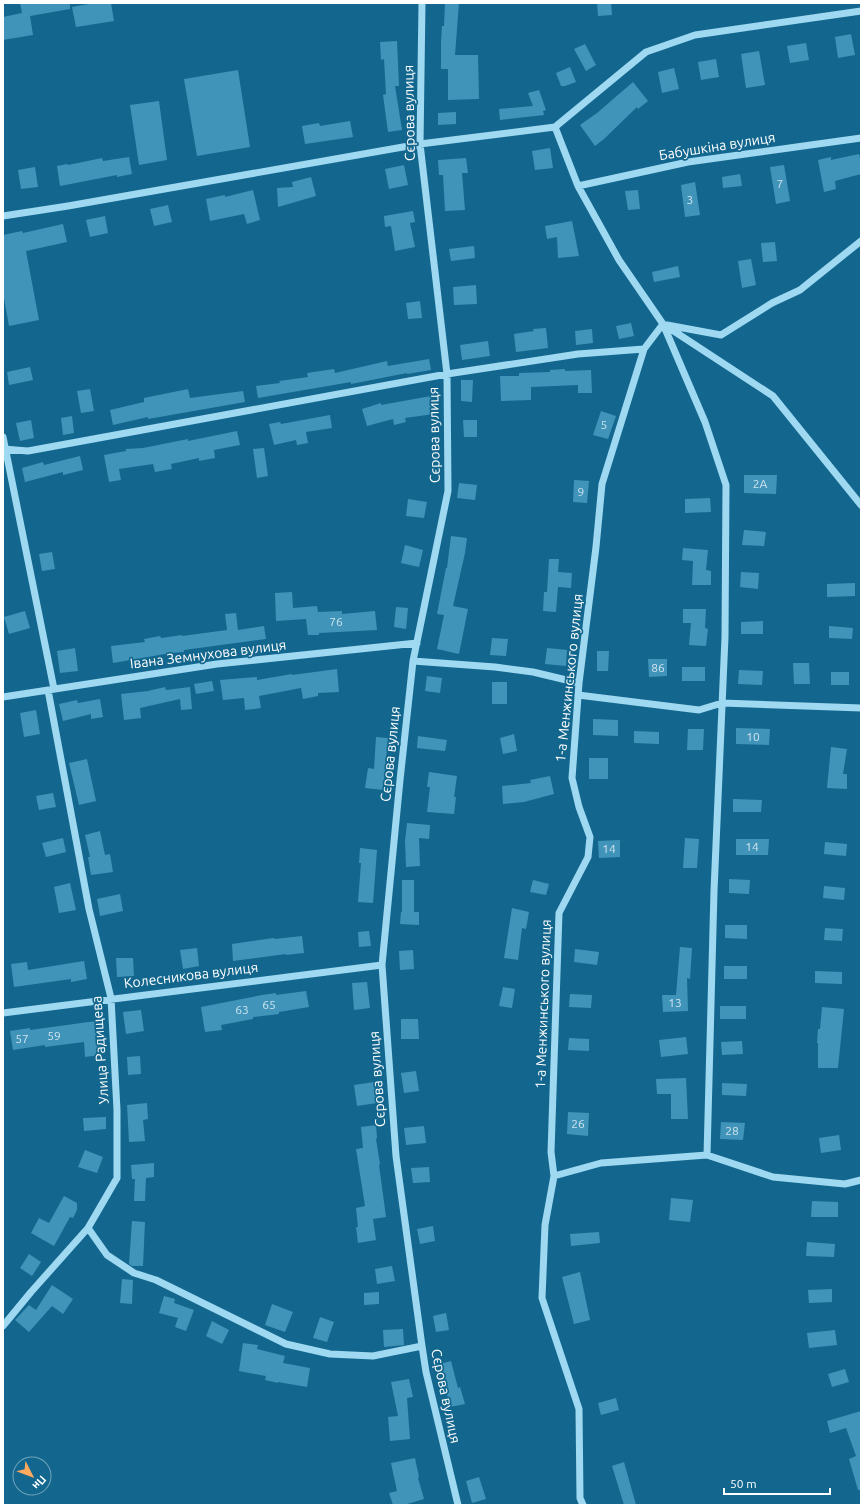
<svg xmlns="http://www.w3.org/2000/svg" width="864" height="1508" font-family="Ubuntu,sans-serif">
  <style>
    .building { fill: #4094b9 }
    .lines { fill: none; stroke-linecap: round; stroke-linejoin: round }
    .minor { stroke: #9ed8f1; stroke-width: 7 }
    .labels { text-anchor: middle; stroke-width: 3.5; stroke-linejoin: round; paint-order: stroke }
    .number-label { font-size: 12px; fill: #cfe4ee }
    .street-label { font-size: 14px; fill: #fff; stroke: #13678e }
  </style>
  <rect width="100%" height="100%" fill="#13678e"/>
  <path class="building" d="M20 3H70V9L30 16 33 35 3 40V17L22 13Z
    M94 3H111L114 21 76 27 72 7Z
    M445 3H459L455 55H478L479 99 448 100V69H441V42L442 26H444Z
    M597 3H611L612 15 598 16Z
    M851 34 855 55 838 58 835 37Z
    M397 41 399 86H395L402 130 388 132 383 95 386 94 384 59 381 60 380 42Z
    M806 43 809 60 790 63 787 46Z
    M585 44 596 65 586 71 574 49Z
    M759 51 765 85 746 88 741 54Z
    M716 59 719 77 701 80 698 62Z
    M570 67 576 82 565 86H561L556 73Z
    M674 68 679 89 662 93 658 72Z
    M238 70 250 147 197 156 184 79Z
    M633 82 648 101 638 109 637 107 604 139 595 146 580 125 597 113Z
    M539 90 546 110 543 111 544 115 500 120 499 109 533 106 528 93Z
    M159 101 167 160 139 165 130 105Z
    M456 112V124L438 125V113Z
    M350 121 353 137 305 144 302 126 319 123 320 126Z
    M550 148 553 168 535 170 532 151Z
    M859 154 861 162V174L835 181 836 189 824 192 818 160 831 157V160Z
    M129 157 132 174 117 177V175L60 186 57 166 67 164 68 165 102 158 103 161Z
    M466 158 468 173H462L465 210 445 211 443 175H439L438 160Z
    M404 165 408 185 389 189 385 169Z
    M784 165 790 201 776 204 770 167Z
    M35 167 38 187 21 189 18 170Z
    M740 174 742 186 723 188 722 177Z
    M311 177 316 196 278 207 277 188 293 187 292 182Z
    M695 182 700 215 685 217 681 185Z
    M253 190 260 220 247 224 244 214 210 221 206 199 225 195V197Z
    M638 190 640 209 628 210 625 191Z
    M168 205 172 222 154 226 150 209Z
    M413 211 415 222 410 223 415 247 395 251 391 226 385 227 384 216Z
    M105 216 108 233 90 237 86 220Z
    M572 221 579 256 558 258 557 237 547 239 545 226Z
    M63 224 67 242 26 251 39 320 9 326 3 293V235L22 231 23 233Z
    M775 242 777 261 763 262 761 243Z
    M474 246 475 258 451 261 449 249Z
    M751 259 756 285 742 288 738 261Z
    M678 266 680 277 654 282 652 272Z
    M476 285 477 304 454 305 453 287Z
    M420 301 422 318 408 319 406 303Z
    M631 323 634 336 619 339 616 326Z
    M546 328 548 348 516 352 514 334 534 331 533 329Z
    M592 329 593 343 576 345 575 331Z
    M488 341 490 356 462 360 460 345Z
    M429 359 431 370 407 374V373L351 384V382L258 398 256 386 280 383 279 381 308 377 307 373 334 369 335 373 387 361 388 366Z
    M30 367 33 380 9 385 7 372Z
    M565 369V371L591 370 592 393H578V385L531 387V400L501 401 500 376H519V373L550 372V370Z
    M461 380H473L472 402 461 401Z
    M90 389 94 411 81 413 77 391Z
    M188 389 190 398 243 391 245 402 148 419V417L113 425 110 410 144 402V398Z
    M431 396 434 414 405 418 406 422 394 425 393 419 367 426 362 409 381 403V405Z
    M601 411 616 416 608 439 593 435Z
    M330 415 332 428 306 432 308 443 297 445 296 440 274 445 269 424 280 422 281 424Z
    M72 416 74 433 63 435 61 418Z
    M31 420 34 438 20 441 16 423Z
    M463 420H477V437H464Z
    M237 431 240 445 214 450 215 458 199 461V458L171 464 172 469 155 472 153 464 119 469 121 480 109 482 104 455 126 451V449L143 448 188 439V441Z
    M264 448 268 476 257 478 253 449Z
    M80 456 83 470 63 475V472L25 482 22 468 43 462 44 465Z
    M744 475H777L776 494 744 493Z
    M574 480 589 481 587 503 573 502Z
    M459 483 477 485 475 500 457 498Z
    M710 498 711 512 685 513V499Z
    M408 499 427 502 424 518 406 516Z
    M744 530 766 532 764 546 742 545Z
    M451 536 467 538 465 553 453 606 468 609 459 654 437 649 444 615 437 614 446 568H447Z
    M405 545 423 550 419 567 401 563Z
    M683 548 708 550 706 570 711 571V585H692L693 561 682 560Z
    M52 552 55 569 42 571 39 554Z
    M549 559H559L558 572 572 573 571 588 558 587 556 612 543 611 544 592H547Z
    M741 572 759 573 758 589 740 587Z
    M855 583V596L827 597V584Z
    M292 592 293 608 317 606 318 612 342 611V614L375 611 377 630 319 633V635H308L306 619 276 621 275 593Z
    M396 607 408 608 406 629 394 627Z
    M683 609H706L705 628 708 629 706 646 689 645 691 623H683Z
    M25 611 30 628 9 634 4 617Z
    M236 613 238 630 264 626 266 639 184 650V652L171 653 113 663 111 646 145 642 144 639 160 636 161 638 182 635V636L227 630 225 614Z
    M763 621V634H741V622Z
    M829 626 853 628 852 639 829 638Z
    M492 638 508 639 506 656 490 655Z
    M75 648 78 671 60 673 57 651Z
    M547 648 567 650 566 666 545 664Z
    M597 651H609L608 671H597Z
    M648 659H667V676L649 677Z
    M793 663H809L810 684H794Z
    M682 667H705V681H682Z
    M337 669 339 692 318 693V696L303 699 301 688 259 696 261 708 245 710 244 698 223 700 220 680 257 677V680L292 674V675Z
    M739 670 763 671 762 685 738 684Z
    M831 672H849V685H831Z
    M427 676 442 678 440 693 425 691Z
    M212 681 214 691 196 694 194 684Z
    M492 682H507V704H492Z
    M165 687 166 690 190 687 192 709 181 710 180 699 140 708 141 718 124 720 121 694 148 691Z
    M100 699 103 717 91 719V714L63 721 59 704 77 700 78 703Z
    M36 710 40 734 24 737 20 713Z
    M593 719 618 720V736L593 735Z
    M736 728 770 729 769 745 736 744Z
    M688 729H704L703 750H687Z
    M634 731 659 732V744L634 743Z
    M514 734 517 751 503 754 500 738Z
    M418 736 447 740 445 751 417 748Z
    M376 737 388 738 383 790 365 788 368 768 374 769Z
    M831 747 847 749 843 774H847V789L827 788Z
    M589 758H608V779H589Z
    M87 759 96 801 79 805 69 763Z
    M429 772 457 776 454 797H456L454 814 427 812 430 787H427Z
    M550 776 554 794 524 802 503 804 502 786 531 783 530 780Z
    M53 793 56 807 39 810 36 796Z
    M733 799 762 800 761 812H733Z
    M407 823 430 825 429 839 419 838 420 866 406 867 405 841Z
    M100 831 105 855 110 854 113 872 91 875 88 857H90L85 835Z
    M63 838 66 852 46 857 42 843Z
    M685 838 699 839 697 868H683Z
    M736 839H769L768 855H736Z
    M620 840V857L599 858 598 841Z
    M825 842 847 844 846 856 824 854Z
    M360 848 377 850 373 903 358 902 361 863H359Z
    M729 879 750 880 749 894 729 893Z
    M402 880H414V912H419V925L400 924 401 912H402Z
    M533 880 549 884 546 895 530 892Z
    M70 883 76 910 59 913 54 887Z
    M824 886 845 888 844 900 823 898Z
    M120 894 123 911 100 916 97 899Z
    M512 908 529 912 526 929 522 928 518 960 504 958Z
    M725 925H747V939L725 938Z
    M825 928 843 929 842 941 824 940Z
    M369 931 371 946 359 947 358 932Z
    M302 936 304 953 286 955V954L233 961 232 944 274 938 275 939Z
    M680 947 692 948 690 979 687 978 688 1011 663 1012 662 995H676Z
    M197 948 199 966 183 969 180 950Z
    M575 949 599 952 597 965 574 962Z
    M413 950 414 969 400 970 399 951Z
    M116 958H133L134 976 117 977Z
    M84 961 87 979 71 982V979L14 987 11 964 27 962 28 970Z
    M724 966H747V979H724Z
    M815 971 842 972V984L815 983Z
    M367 982 370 1008 354 1010 352 983Z
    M503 987 515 989 512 1008 499 1006Z
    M306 991 309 1007 279 1012V1014L253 1017V1019L221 1025 222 1030 205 1032 201 1007 262 995 276 993V995Z
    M570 994 592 995 591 1008 569 1007Z
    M720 1006H746V1019H720Z
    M822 1007 844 1009 838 1068H818V1043H817L818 1029H820Z
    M141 1010 144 1031 126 1034 123 1012Z
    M401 1019H418L419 1039H401Z
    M96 1021 100 1055 85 1057 84 1042 45 1047V1045L13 1050 10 1031 30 1028V1030Z
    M686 1037 688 1054 661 1057 659 1040Z
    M569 1038 589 1039V1051L568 1050Z
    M742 1041 743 1054 722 1055 721 1042Z
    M140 1056 141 1074 128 1075 127 1057Z
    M416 1071 419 1091 404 1093 401 1073Z
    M686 1078 688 1119H671V1094H657L656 1079Z
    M374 1082 377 1103 357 1106 354 1085Z
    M722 1083 747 1084 746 1096 722 1095Z
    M147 1103 148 1119 143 1120 145 1141 129 1142 127 1105Z
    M568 1112 589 1113 588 1136 567 1134Z
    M106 1117V1129L84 1131 83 1118Z
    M721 1122 745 1123 743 1140 720 1139Z
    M376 1125 377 1138 376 1139 380 1164 379 1165 386 1217 373 1219 376 1240 358 1243 356 1227H358L356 1208 365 1206 356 1149 363 1148 361 1127Z
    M424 1126 426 1143 406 1145 404 1128Z
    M839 1135 841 1150 821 1153 819 1138Z
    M85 1150 103 1157 97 1173 78 1167Z
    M154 1163V1177L146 1178 145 1201H134L135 1179H132L131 1165Z
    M429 1167 430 1182 413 1183 411 1168Z
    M64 1196 77 1203V1210L73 1218 70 1217 54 1246 31 1233 39 1218 49 1223Z
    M671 1198 693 1200 690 1222 669 1220Z
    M812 1201 838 1202V1217H811Z
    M132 1221 145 1222 143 1266H132L129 1264Z
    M433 1226 435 1241 420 1244 417 1229Z
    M599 1232 600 1243 571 1246 570 1234Z
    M807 1242 835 1244 834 1257 806 1256Z
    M29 1254 41 1262 32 1276 20 1268Z
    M392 1266 395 1281 377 1284 375 1269Z
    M580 1272 590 1320 574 1324 562 1277Z
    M122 1279 133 1280 132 1304 120 1303Z
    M52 1285 73 1299 63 1314 52 1306 29 1332 15 1320 29 1305 36 1310Z
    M832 1289V1302L809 1303 808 1290Z
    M379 1292V1304L364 1305V1293Z
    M164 1296 175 1299 174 1303 194 1310 186 1331 175 1327 178 1318 159 1313Z
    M272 1304 293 1312 285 1332 265 1325Z
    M446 1313 449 1330 436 1332 433 1316Z
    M320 1317 334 1322 327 1342 313 1338Z
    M212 1321 229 1330 222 1344 206 1336Z
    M403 1329 404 1345 384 1347 383 1330Z
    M835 1330 837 1345 809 1348 807 1333Z
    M243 1343 258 1345 257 1349 285 1356 283 1363 310 1368 307 1387 278 1382V1383L265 1380 266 1376 239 1371Z
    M451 1361 458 1388 460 1387 465 1404 450 1407 440 1364Z
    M845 1369 849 1382 832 1387 828 1374Z
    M409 1379 413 1397 407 1398 410 1439 390 1441 388 1417 398 1416 391 1382Z
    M616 1398 619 1410 601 1415 598 1403Z
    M861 1411V1490H858L849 1459 856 1456 846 1428 830 1433 827 1421Z
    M415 1458 419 1477 418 1478 424 1499 404 1505H393L389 1493 397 1491 391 1463Z
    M624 1462 636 1505H624L612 1466Z
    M479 1477 486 1499 472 1503 466 1481Z"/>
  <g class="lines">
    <path class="minor" d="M422 3 420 144 447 374 448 491 413 661 400 780 382 965 396 1156 422 1346 426 1372 458 1505
      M555 127 646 52 695 35 861 11
      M578 186 688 162 861 138
      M3 216 68 206 420 144 555 127 578 186 619 260 663 324 644 349 602 484 596 547 579 683 572 778 579 807 590 837 588 857 559 913 551 1152 554 1176 545 1225 542 1298 579 1409 580 1498 583 1505
      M663 324 705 422 726 485 725 637 714 891 707 1155
      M663 324 773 396 861 505
      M667 325 721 335 772 303 800 290 861 241
      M3 437 54 689
      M3 449 28 451 447 374 578 354 644 349
      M413 661 495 667 533 672 579 683
      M578 695 699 710 722 703 861 708
      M3 697 217 664 417 643
      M3 1013 382 965
      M554 1176 601 1163 707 1155 773 1177 845 1184 861 1180
      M88 1228 107 1255 134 1273 156 1280 286 1344 330 1354 373 1356 422 1346
      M3 1326 31 1292 88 1228 117 1178V1110L111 998 89 909 48 690"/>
  </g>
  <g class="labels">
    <g class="number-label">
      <text x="780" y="188">7</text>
      <text x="690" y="204">3</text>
      <text x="604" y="429">5</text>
      <text x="760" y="488">2А</text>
      <text x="581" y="496">9</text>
      <text x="336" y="626">76</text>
      <text x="658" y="672">86</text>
      <text x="753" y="741">10</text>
      <text x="752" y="851">14</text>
      <text x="609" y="853">14</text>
      <text x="675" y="1007">13</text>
      <text x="269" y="1009">65</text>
      <text x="242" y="1014">63</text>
      <text x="54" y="1040">59</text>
      <text x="22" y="1043">57</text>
      <text x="578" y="1128">26</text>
      <text x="732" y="1135">28</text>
    </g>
    <g class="street-label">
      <text transform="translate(409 113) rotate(-91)" y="5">Сєрова вулиця</text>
      <text transform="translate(717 146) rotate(-9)" y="5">Бабушкіна вулиця</text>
      <text transform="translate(434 435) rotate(-91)" y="5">Сєрова вулиця</text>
      <text transform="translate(208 654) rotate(-7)" y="5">Івана Земнухова вулиця</text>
      <text transform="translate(569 678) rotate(-84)" y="5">1-а Менжинського вулиця</text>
      <text transform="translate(390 754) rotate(-84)" y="5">Сєрова вулиця</text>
      <text transform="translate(191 975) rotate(-7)" y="5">Колесникова вулиця</text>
      <text transform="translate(543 1004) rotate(-88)" y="5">1-а Менжинського вулиця</text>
      <text transform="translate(100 1050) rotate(-94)" y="5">Улица Радищева</text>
      <text transform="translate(377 1079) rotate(-94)" y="5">Сєрова вулиця</text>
      <text transform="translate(446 1396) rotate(78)" y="5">Сєрова вулиця</text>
    </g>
  </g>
  <rect width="864" height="1508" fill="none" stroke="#ffffff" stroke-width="8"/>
  <g transform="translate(32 1476) rotate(132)"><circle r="19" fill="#13678e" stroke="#71a4bb"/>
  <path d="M0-3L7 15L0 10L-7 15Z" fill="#ffa95e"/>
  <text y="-6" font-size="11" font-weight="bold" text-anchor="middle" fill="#ffffff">Пн</text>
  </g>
  <path d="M724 1488v6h106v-6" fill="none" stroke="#ffffff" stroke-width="2"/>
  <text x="730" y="1488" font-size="12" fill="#ffffff" stroke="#13678e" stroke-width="3" paint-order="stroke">50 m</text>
</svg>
